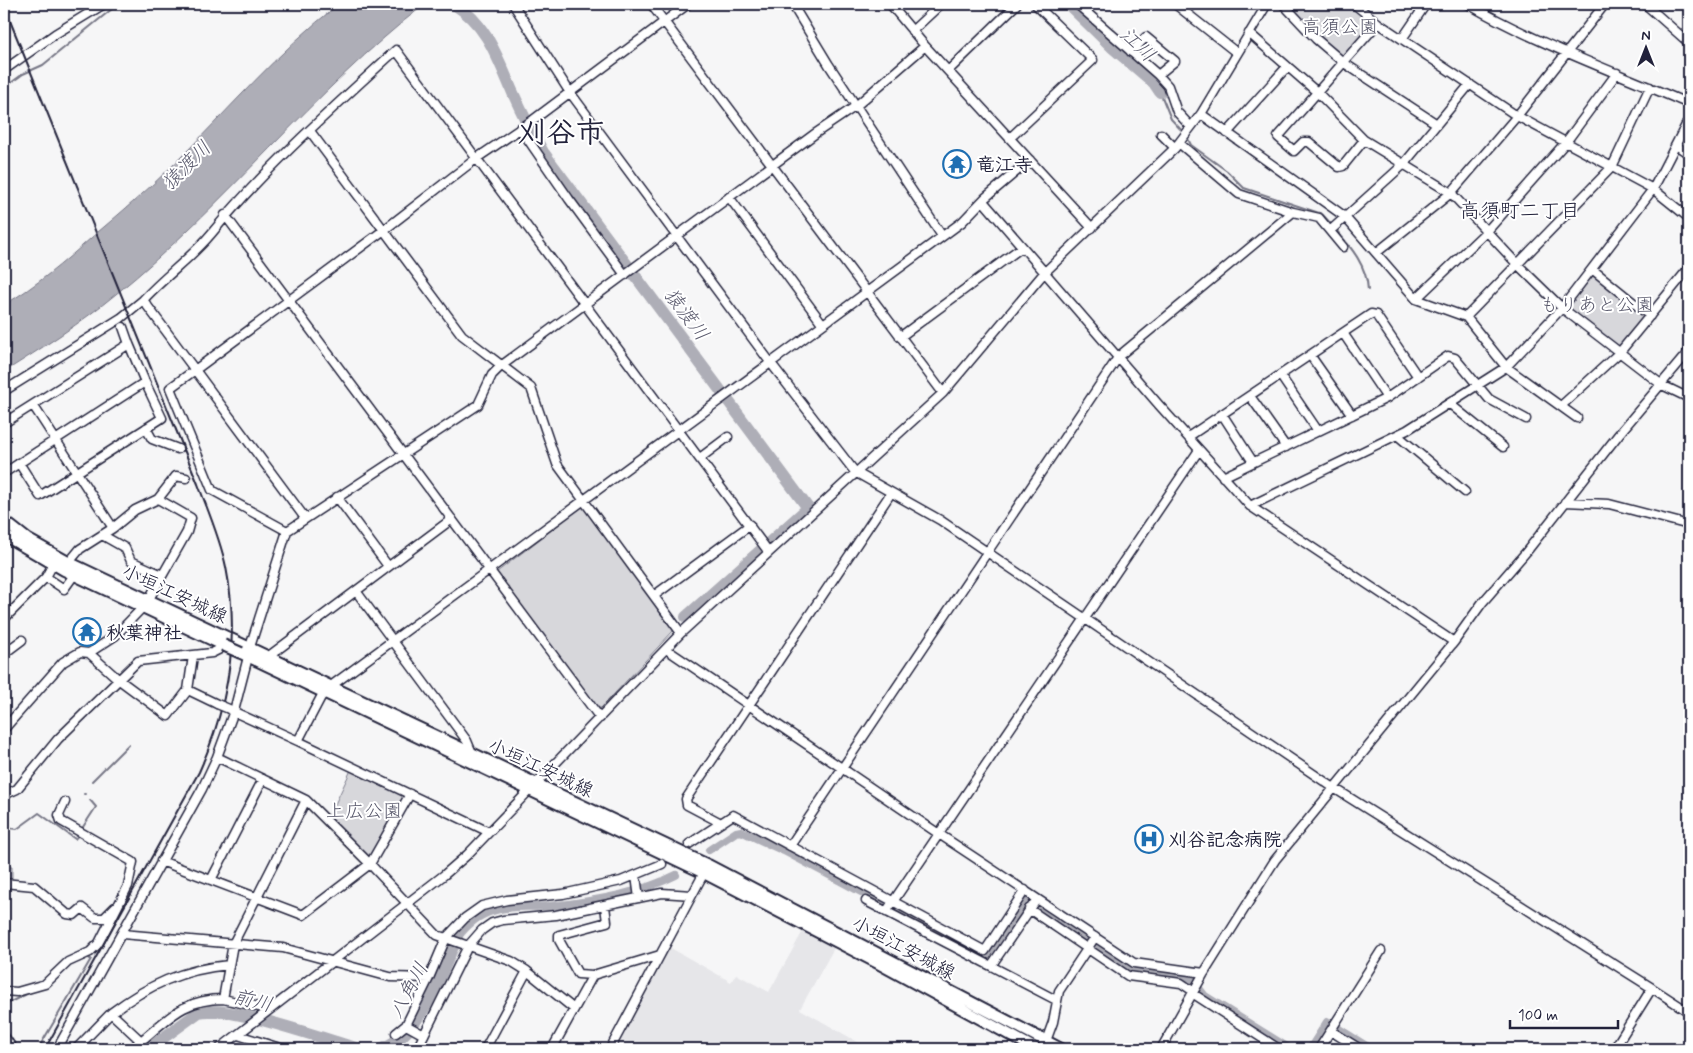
<svg xmlns="http://www.w3.org/2000/svg" width="1693" height="1053" font-family="Mynerve,'Klee One',sans-serif">
  <style>
    .built { fill: #e6e6e9 }
    .green { fill: #d7d7db; stroke: #7c7c8b }
    .water { fill: #aeaeb7; stroke: #767685 }
    .lines { fill: none; stroke-linecap: round; stroke-linejoin: round }
    .stream { stroke: #767685; stroke-width: 2 }
    .canal { stroke: #aeaeb7; stroke-width: 8 }
    .river { stroke: #aeaeb7; stroke-width: 12 }
    .minor-casing { stroke: #22223b; stroke-width: 11 }
    .major-casing { stroke: #22223b; stroke-width: 14 }
    .minor { stroke: #fff; stroke-width: 8 }
    .major { stroke: #fff; stroke-width: 10 }
    .rail { stroke: #22223b; stroke-width: 2 }
    .minor-bridge-casing { stroke: #22223b; stroke-width: 11; stroke-linecap: butt }
    .major-bridge-casing { stroke: #22223b; stroke-width: 14; stroke-linecap: butt }
    .minor-bridge { stroke: #fff; stroke-width: 8 }
    .major-bridge { stroke: #fff; stroke-width: 10 }
    .labels { text-anchor: middle; stroke-width: 4; stroke-linejoin: round; paint-order: stroke }
    .park-label { font-size: 19px; fill: #58586b; stroke: #fff }
    .poi-label { font-size: 19px; font-weight: bold; fill: #22223b; stroke: #fff; text-anchor: start }
    .street-label { font-size: 19px; fill: #22223b; stroke: #fff }
    .water-label { font-size: 20px; font-style: italic; fill: #5a5a6d; stroke: #fff }
    .neighbourhood-label { font-size: 20px; fill: #22223b; stroke: #fff }
    .town-label { font-size: 29px; font-weight: bold; fill: #22223b; stroke: #fff }
  </style>
  <rect width="100%" height="100%" fill="#f6f6f7"/>
  <filter id="ink" filterUnits="userSpaceOnUse"><feTurbulence type="fractalNoise" baseFrequency=".02" numOctaves="2"/><feDisplacementMap in="SourceGraphic" scale="10" xChannelSelector="R" yChannelSelector="G"/><feConvolveMatrix kernelMatrix="1 2 1 2 8 2 1 2 1" color-interpolation-filters="sRGB"/></filter>
  <g filter="url(#ink)">
    <path class="built" d="M803 931 834 948 800 1009 870 1049H614L669 947 731 982 736 974 769 992Z"/>
    <path class="green" d="M1288 4H1348L1372 21 1373 24 1345 57 1341 56 1317 36Z
      M1593 274 1644 317 1620 347 1568 307Z
      M583 506 586 507 674 626V630L601 708H598L497 572Z
      M351 770 402 794 404 798 371 856H367L329 817Z
      M4 867H12V881H4Z"/>
    <path class="water" d="M339 4H425C313 91 226 205 116 294 81 323 42 348 4 372V305C36 286 63 263 91 238 119 214 147 191 173 165 228 111 277 52 339 4Z"/>
    <g class="lines">
      <path class="stream" d="M4 88 23 74 43 65 118 4
        M1160 92 1171 119 1184 133
        M1187 137 1191 145 1227 171 1244 188 1322 214 1333 226
        M1336 230C1351 247 1367 266 1368 290
        M92 781 129 744
        M84 794H85
        M81 830 96 807 90 800
        M4 837 10 828 17 829 39 813 75 839 79 834
        M4 1005 33 991
        M38 1049 91 959 87 957"/>
      <path class="canal" d="M709 850 736 832 741 831 784 851 985 958 1025 901 1131 970 1191 978 1205 996 1290 1049
        M457 938C467 925 478 915 493 911 511 905 531 908 550 906 591 902 639 894 676 875
        M1339 1029 1371 1049
        M1310 1049 1327 1022 1329 1023"/>
      <path class="river" d="M454 4C487 24 498 59 513 93 522 113 532 133 543 152L808 508 686 617
        M1068 4 1113 48 1154 83 1160 92
        M148 1049 199 1012C231 1005 323 1039 359 1049
        M380 1049C421 1036 440 974 457 938"/>
      <defs>
        <path id="minor" d="M513 4 569 91 770 362 855 472 940 520 1334 788 1652 988 1614 1049
          M651 4 943 393
          M792 4 829 65 942 236
          M1077 4 1158 75 1168 86 1177 112 1191 127
          M1175 4 1237 53
          M1283 4 1316 39 1344 63 1437 124
          M1354 4 1378 23 1517 116 1653 189 1689 218
          M1468 4C1537 44 1616 72 1689 104
          M1645 4 1689 43
          M912 31 941 4
          M1249 33 1318 93 1364 140 1451 193 1518 265 1562 308 1662 385 1689 398
          M1402 39 1426 4
          M925 46 1092 228
          M1131 52 1146 37 1175 61 1158 75
          M4 70 55 34 104 4
          M949 70 1017 4
          M1201 114 1344 216 1416 299 1466 317 1506 367 1562 308 1653 189 1689 119
          M520 128 569 199 625 275
          M310 131 462 335 531 388 557 464 681 633
          M1227 133 1286 68
          M1161 134 1175 148
          M1010 138 1093 60 1035 4
          M1364 140 1343 166 1339 167 1309 142H1303L1294 151 1278 137 1378 23
          M1179 143 1239 194 1293 212
          M1676 145 1689 154
          M729 197 822 323
          M983 201 1159 405 1250 506 1454 642
          M225 215 600 718
          M1331 230 1403 165 1470 84
          M1376 253 1451 193 1517 116 1605 4
          M1592 269 1650 316
          M1416 299 1488 230 1566 142 1617 73
          M1466 317 1612 167 1650 87
          M123 327 129 344
          M1343 333 1387 398
          M900 337 1022 247
          M1310 355 1352 415
          M1280 375 1318 431
          M4 391 121 318 143 300
          M1250 396 1286 447
          M1450 404 1503 447
          M33 405 113 528 80 549 66 566
          M1561 406 1620 352 1689 268
          M1222 414 1253 462
          M4 423 129 344 145 382 4 473
          M146 428 152 439 178 449
          M1397 435 1465 492
          M1188 437 1371 314 1376 315 1418 377
          M700 458 728 437
          M19 463 40 496 162 418 145 382
          M1223 477 1387 398 1448 356 1455 358 1489 399 1526 419
          M337 497 388 566
          M158 499 176 476 186 478
          M1565 502 1609 504 1689 525
          M1250 506 1407 430 1506 367 1577 418
          M305 518 195 370 384 230 477 158 533 120 688 4
          M113 528 135 510 158 499 191 518 187 532 149 599
          M287 531 212 490 170 388 195 370 143 300C164 277 191 258 211 234 266 167 333 108 396 50L768 551
          M102 535 125 548 131 561 162 575
          M46 577 64 589 74 575
          M356 591 467 741 472 753
          M655 595 750 525
          M4 619 46 577 53 564
          M250 647 287 531 478 405 492 375 501 366 816 133 856 106 925 46 890 4
          M666 649 939 834 1134 963 1204 973
          M4 650 6 652 22 640
          M89 653 118 679 168 716 188 690
          M193 656 188 690 217 704
          M269 656 452 519
          M248 657 234 711 217 757 306 800 370 864 437 935 511 961 527 971 485 1049
          M230 710 298 741
          M4 729 63 662 80 652 89 653 115 636 143 607
          M4 795 17 789 58 739 138 661 212 653 220 649 222 644
          M721 823 687 805 686 799 891 493
          M489 832 298 741 321 697 331 686 962 222 985 198 1030 160
          M689 844 733 815 985 951 1025 890
          M790 846 1119 356 1293 212 1319 218 1343 247
          M161 861 303 915 370 864 410 794
          M636 876 639 898
          M211 880 263 779
          M4 883 34 886 67 914 74 915 82 908 95 918H104L115 907
          M1037 899 991 966 1056 1000
          M866 901 991 966
          M1029 909 1128 976 1181 983 1193 991
          M886 912 1199 450
          M122 934 283 948 390 977 429 978 446 938 465 918 482 906 507 900 563 894 621 881 662 864
          M229 965C183 969 148 985 111 1013L141 1041C169 1018 184 999 223 999L233 944 306 800
          M527 971 574 1009
          M593 975 578 974 559 940V935L607 922 605 906
          M1652 988 1689 1012
          M4 991 17 992 45 984 68 962 90 952 99 943 128 886 133 862 61 821 59 815 65 802
          M1192 993 1279 1049
          M223 999 268 1009
          M406 1025 424 1035
          M1331 1031 1360 1049
          M396 1033 406 1025 429 978
          M238 1035 283 1049
          M4 1036 13 1049
          M1046 1041 1053 1022 1059 991 1095 937
          M57 1049 202 789 217 757
          M76 1049 111 1013
          M131 1049 141 1041
          M219 1049 444 875 467 855 681 633 943 393 1044 273 1175 148 1201 114 1267 4
          M417 1049 468 946 482 930 492 923 503 920 556 915 662 893 692 895
          M552 1049 593 975 660 955
          M610 1049 706 869
          M1161 1049 1204 973 1275 860 1454 642 1482 603 1527 551 1619 434 1689 351
          M1319 1049 1381 951"/>
        <path id="major" d="M4 521 27 539 68 562 708 865 1061 1049
          M4 535 64 570 223 645
          M241 653 704 873 878 963 1036 1049"/>
      </defs>
      <use href="#minor" class="minor-casing"/>
      <use href="#major" class="major-casing"/>
      <use href="#minor" class="minor"/>
      <use href="#major" class="major"/>
      <path class="rail" d="M4 6 198 484C208 511 220 538 226 567 240 637 228 707 199 772L45 1049"/>
      <defs>
        <path id="minor-bridge" d="M217 704 229 709"/>
        <path id="major-bridge" d="M223 645 241 653"/>
      </defs>
      <use href="#minor-bridge" class="minor-bridge-casing"/>
      <use href="#major-bridge" class="major-bridge-casing"/>
      <use href="#minor-bridge" class="minor-bridge"/>
      <use href="#major-bridge" class="major-bridge"/>
    </g>
  </g>
  <defs>
    <symbol id="temple-ring" viewBox="-11 -11 22 22"><circle r="9.5" fill="#fff" stroke="#1f6fb2" stroke-width="1.5"/><path d="M0-6L5-2H3V0L6.5 2.5H4V6H1.5V3h-3V6H-4V2.5H-6.5L-3 0V-2H-5Z" fill="#1f6fb2"/></symbol>
    <symbol id="hospital-ring" viewBox="-11 -11 22 22"><circle r="9.5" fill="#fff" stroke="#1f6fb2" stroke-width="1.5"/><path d="M-5-5h3v3.5h4V-5h3V5h-3V1.5h-4V5h-3Z" fill="#1f6fb2"/></symbol>
  </defs>
  <g fill-rule="evenodd">
    <use href="#temple-ring" x="941" y="148" width="32" height="32"/>
    <use href="#temple-ring" x="71" y="616" width="32" height="32"/>
    <use href="#hospital-ring" x="1133" y="823" width="32" height="32"/>
  </g>
  <g class="labels">
    <g class="park-label">
      <text x="1340" y="33">高須公園</text>
      <text x="1597" y="311">もりあと公園</text>
      <text x="364" y="817">上広公園</text>
    </g>
    <g class="poi-label">
      <text x="976" y="171">竜江寺</text>
      <text x="106" y="639">秋葉神社</text>
      <text x="1168" y="846">刈谷記念病院</text>
    </g>
    <g class="street-label">
      <text transform="translate(175 593) rotate(25)" y="7">小垣江安城線</text>
      <text transform="translate(541 767) rotate(25)" y="7">小垣江安城線</text>
      <text transform="translate(904 947) rotate(28)" y="7">小垣江安城線</text>
    </g>
    <g class="water-label">
      <text transform="translate(1138 44) rotate(44)" y="7">江川</text>
      <text transform="translate(186 165) rotate(-45)" y="7">猿渡川</text>
      <text transform="translate(687 314) rotate(53)" y="7">猿渡川</text>
      <text transform="translate(408 990) rotate(-62)" y="7">八角川</text>
      <text transform="translate(253 1000) rotate(14)" y="7">前川</text>
    </g>
    <g class="neighbourhood-label">
      <text x="1520" y="217">高須町二丁目</text>
    </g>
    <g class="town-label">
      <text x="561" y="142">刈谷市</text>
    </g>
  </g>
  <rect width="1693" height="1053" fill="none" stroke="#fff" stroke-width="20"/>
  <rect x="10" y="10" width="1673" height="1033" fill="none" stroke="#22223b" stroke-width="2" filter="url(#ink)"/>
  <g transform="translate(1646 48)" stroke="#ffffff" stroke-width="4" paint-order="stroke">
  <path d="M0-4L9 19L0 12L-9 19Z" fill="#22223b"/>
  <text y="-8" font-size="14" font-weight="bold" text-anchor="middle" fill="#22223b">N</text>
  </g>
  <path d="M1510 1020v8h108v-8" fill="none" stroke="#22223b" stroke-width="2.5"/>
  <text x="1518" y="1020" font-size="15" fill="#22223b" stroke="#ffffff" stroke-width="4" paint-order="stroke">100 m</text>
</svg>
